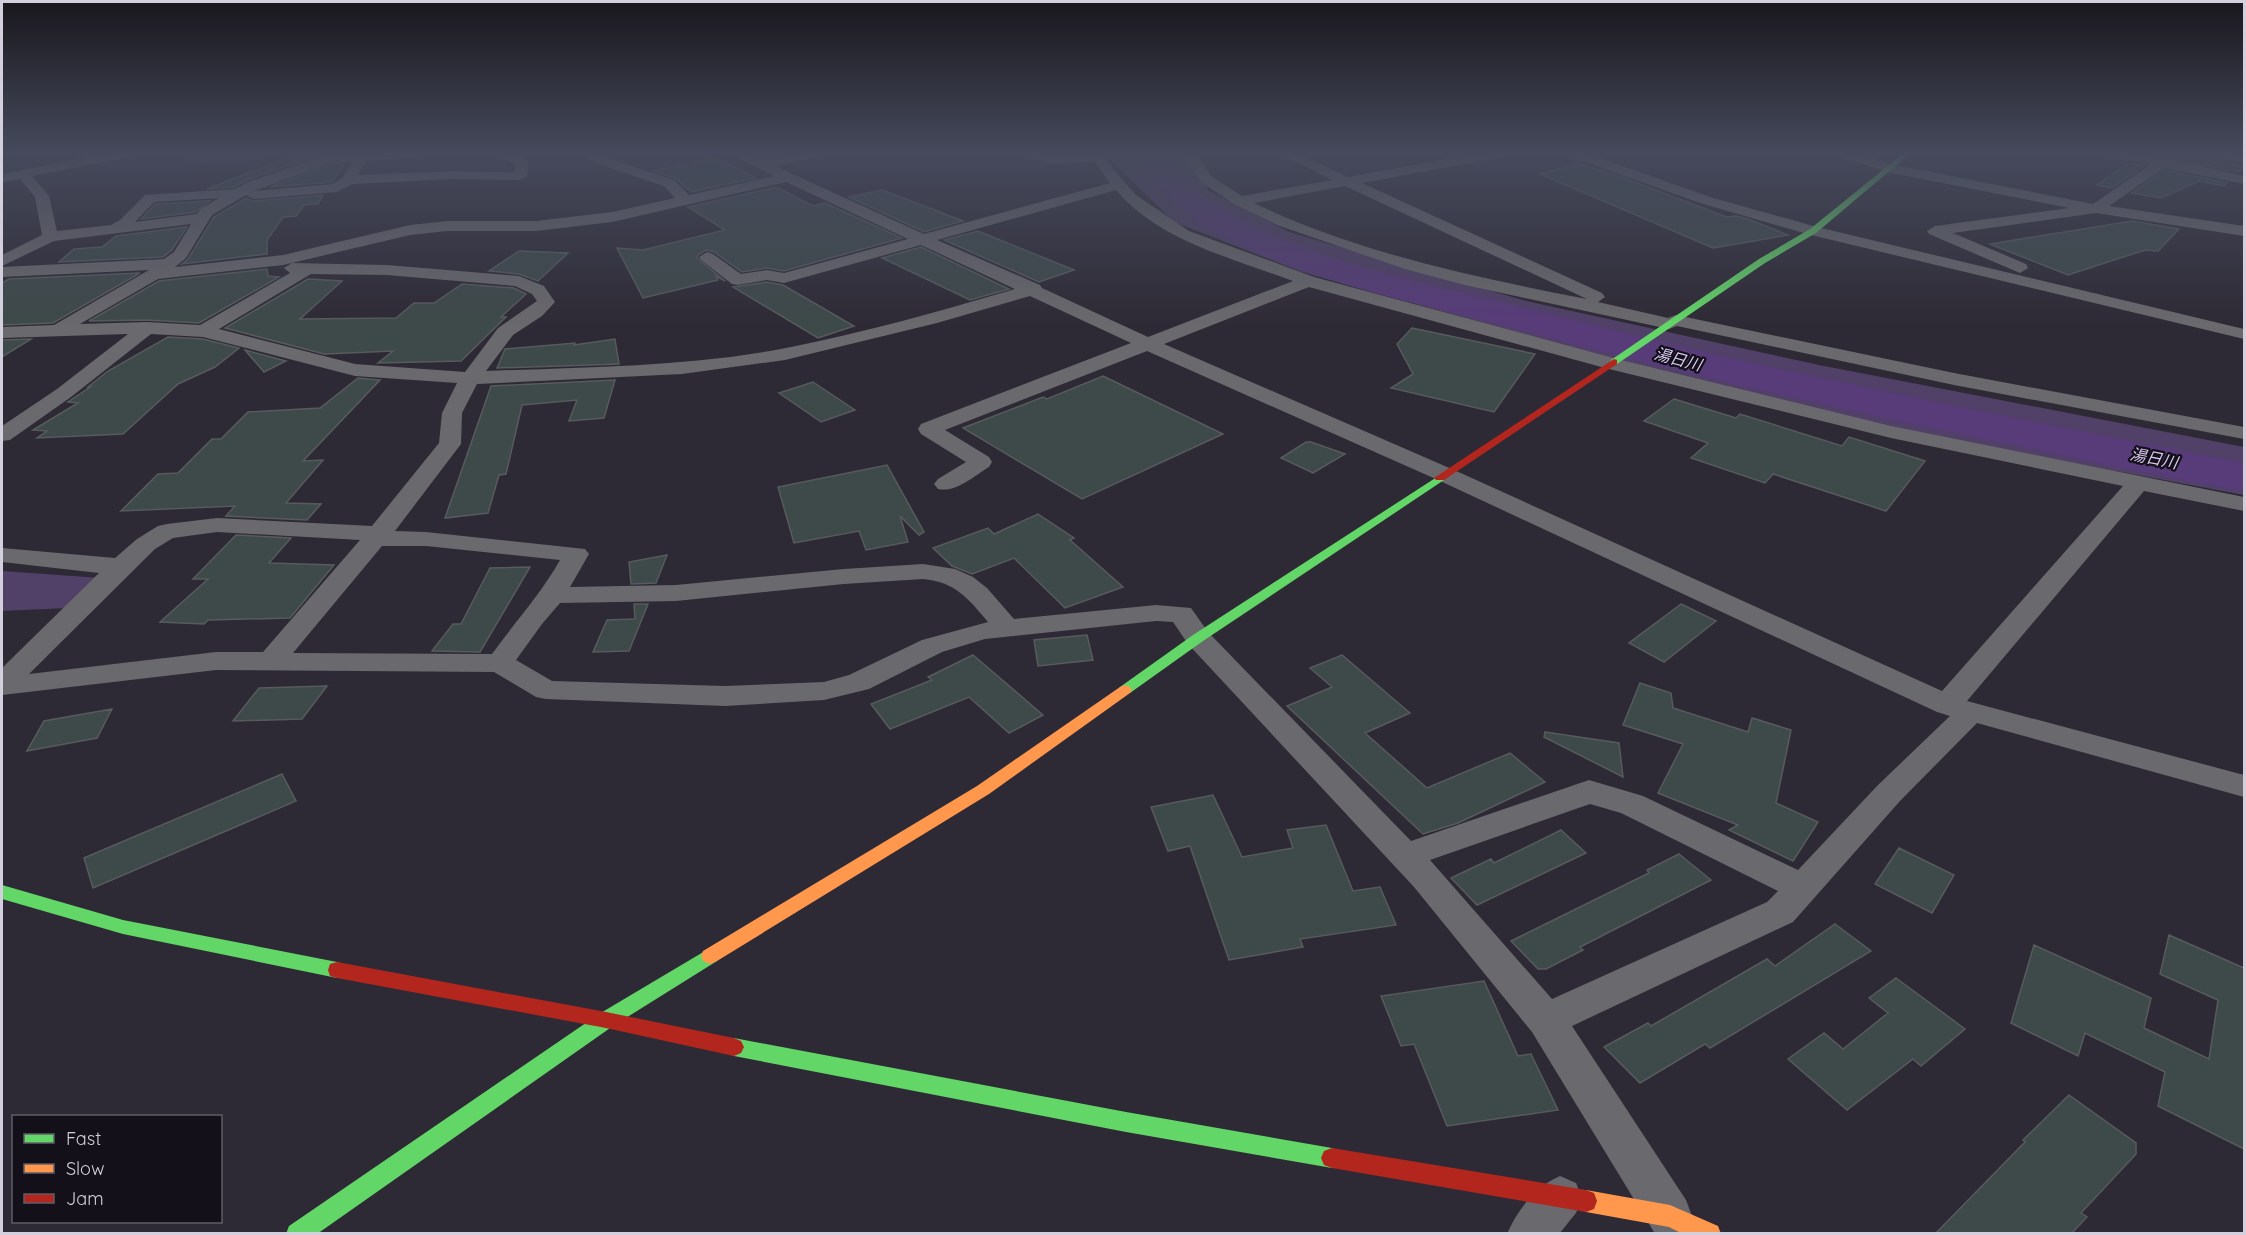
<svg xmlns="http://www.w3.org/2000/svg" width="2246" height="1235" font-family="Quicksand,'Noto Sans JP',sans-serif">
  <style>
    .green { fill: #514068 }
    .lines { fill: none; stroke-linecap: round; stroke-linejoin: round }
    .river { fill: #583c7a; fill-rule: evenodd }
    .building { fill: #3e4949; stroke: #575b5d; stroke-width: 1.5 }
    .street { fill: #6a696d; fill-rule: evenodd }
    .fast { fill: #63d668; fill-rule: evenodd }
    .slow { fill: #ff974d; fill-rule: evenodd }
    .jam { fill: #b3261e; fill-rule: evenodd }
    .labels { text-anchor: middle; stroke-width: 4.5; stroke-linejoin: round; paint-order: stroke }
    .far-water-label { font-size: 16px; font-style: italic; fill: #dacbf3; stroke: #131019 }
  </style>
  <rect width="100%" height="100%" fill="#2e2a35"/>
  <path class="green" d="M167 152H236L234 155H281C246 162 197 172 167 152Z
    M1106 152H1191L1208 190 1289 232 1526 301 1819 365 2244 447V495L1918 434 1583 351 1302 272 1174 222 1108 157Z
    M2 571 101 578 68 608 2 611Z"/>
  <g class="lines">
    <path class="river" d="M1135 152H1163C1188 192 1234 218 1276 236 1358 272 1448 288 1534 310 1769 372 2007 416 2244 463V491C2169 479 2093 462 2018 446 1850 412 1682 374 1517 329 1419 303 1314 284 1224 237 1187 217 1155 188 1135 152Z"/>
  </g>
  <path class="building" d="M302 152H327L247 180 234 187 207 189Z
    M2157 152 2177 155 2183 152 2244 167 2238 172 2143 153Z
    M715 158 756 178 691 192 675 178 654 171Z
    M337 162 344 165 332 182 270 187Z
    M2129 163 2144 166 2112 188 2097 185Z
    M1578 164 1613 174 1727 217 1736 216 1748 219 1788 235 1713 248 1540 174Z
    M2164 170 2227 183 2224 186 2199 181 2161 198 2132 193Z
    M776 187 813 206 825 203 902 238 784 271 767 268 742 272 714 252 706 250 698 255 697 258 725 281 716 276 718 280 643 298 617 248 643 250 725 230 688 207Z
    M882 190 963 221 924 232 849 197Z
    M323 195 318 204 304 205 296 216 283 217 267 240V254L182 264 188 259 214 217 246 198 253 201Z
    M210 201 196 212 141 219 155 204Z
    M2132 221 2179 229 2158 251 2145 250 2068 275 1990 244Z
    M187 227 172 250 163 257 59 262 74 249 102 247 116 236Z
    M978 231 1074 270 1039 282 944 240Z
    M921 247 1009 289 970 300 882 258Z
    M519 251 568 253 538 281 519 274 489 271Z
    M267 269 268 276 279 277 199 323 147 320 89 321 159 281Z
    M140 273 53 323 2 325V283L9 279Z
    M308 279 342 281 300 319 396 318 414 303H434L462 284 514 288 526 294 501 317H506L461 361 378 363 393 351 324 354 225 328Z
    M767 282 783 285 854 326 818 338 733 287Z
    M1412 328 1535 354 1494 412 1391 388 1413 374 1397 344Z
    M168 337 203 339 239 348 215 367 178 384 123 434 37 438 47 431 33 430 78 403 68 402 90 387H88L108 371Z
    M31 339 2 357V340Z
    M615 339 619 364 497 368 505 349 575 343 574 345Z
    M245 350 286 361 264 372Z
    M1103 376 1223 434 1082 499 963 428 1043 397 1047 399Z
    M358 378 380 380 303 461 323 460 286 503 321 504 307 520 226 516 235 506 121 511 158 474 178 473 212 439H221L248 412 320 408Z
    M615 380 604 418 569 421 577 400 522 405 506 474 499 475 488 513 445 518 491 386Z
    M813 382 855 410 821 422 779 393Z
    M1674 399 1736 418 1740 414 1842 446 1849 437 1925 461 1886 511 1773 474 1765 483 1691 458 1708 443 1644 421Z
    M1306 442H1311L1345 454 1313 473 1281 458Z
    M887 465 924 532 919 535 900 516 908 542 866 550 859 531 794 543 778 487Z
    M1038 514 1074 538 1070 540 1123 587 1065 608 1014 558 972 574 952 566 933 548 988 528 994 534Z
    M236 535 291 538 269 563 334 565 290 618 208 620 204 624 160 622 208 579H193Z
    M667 555 656 583 631 584 629 562Z
    M530 567 480 652 432 651 453 624H461L490 568Z
    M634 604H648L629 651 593 652 607 620 635 619Z
    M1681 604 1716 621 1664 662 1629 643Z
    M1087 635 1093 660 1038 666 1034 640Z
    M973 655 1043 715 1009 733 969 697 890 729 871 704 932 680 928 677Z
    M1342 655 1410 713 1365 733 1427 788 1510 753 1545 782 1458 823 1423 834 1287 706 1332 687 1310 668Z
    M1640 683 1671 693 1673 708 1748 732 1752 718 1791 730 1776 803 1818 822 1793 861 1729 830 1738 825 1658 793 1683 744 1623 725Z
    M327 686 302 719 233 721 259 688Z
    M112 709 97 738 27 751 44 721Z
    M1545 732 1619 743 1623 777 1544 737Z
    M282 774 296 801 93 888 84 858Z
    M1213 795 1242 857 1293 848 1287 830 1326 825 1353 891 1380 887 1396 925 1300 939 1303 947 1229 960 1190 846 1168 851 1151 807Z
    M1561 830 1586 853 1477 905 1451 878 1491 859 1494 863Z
    M1899 848 1954 875 1932 913 1875 884Z
    M1679 854 1711 880 1580 947 1583 950 1546 969H1538L1511 941 1649 873 1647 870Z
    M1835 924 1871 951 1710 1048 1705 1044 1640 1083 1604 1047 1648 1023 1651 1026 1767 959 1775 966Z
    M2169 935 2244 968V1149L2158 1106 2165 1072 2085 1033 2078 1056 2011 1023 2034 945 2151 998 2144 1028 2209 1059 2218 1000 2160 974Z
    M1896 978 1965 1029 1921 1066 1913 1059 1847 1110 1788 1059 1824 1033 1843 1049 1888 1013 1869 998Z
    M1484 981 1518 1056 1531 1054 1558 1110 1447 1126 1414 1044 1401 1046 1381 996Z
    M2069 1095 2136 1143V1154L2081 1213 2087 1217 2072 1233H1936L2025 1142 2023 1140Z"/>
  <g class="lines">
    <path class="street" d="M114 152H141L134 156 32 176 49 196 57 231 111 225 120 220 145 195 235 189 248 182 334 152H353L351 154 431 152 424 156 366 161 358 175 452 171 514 172 515 164 491 152C506 152 519 151 529 163L527 176 520 180 452 179 352 184 337 192 253 199 246 195 212 215 186 258 175 267 283 255 410 225 447 221H536L612 212 675 198 664 186 598 164 579 152H596L608 158 674 180 689 195 774 176 727 152H745L763 160 802 152H826L824 155 775 166 924 234 1110 183 1095 162 1050 163 1019 155 1017 152H1039L1050 155 1105 152 1108 163 1136 195 1189 231 1314 277 1617 359 1891 426 2244 497V511L2144 491 1967 701 2244 775V797L1977 723 1900 801 1793 922 1572 1026 1686 1200 1692 1216 1686 1232H1654L1532 1032 1414 887 1188 644 1173 622 1156 621 985 639 942 652 869 689 824 700 725 706 546 699 536 697 494 672 216 670 2 695V668L99 573 2 562V548L115 558 137 539 158 526 167 524 217 518 372 526 439 443 442 413 457 383 355 376 203 337 151 334 71 397 10 440 2 441V426L57 389 128 334 2 338V327L54 325 149 270 2 277V267L164 259 174 252 191 224 54 241 2 266V255L42 235 35 197 20 179 2 182V174ZM337 160 343 163 352 162 343 177 333 184 254 191ZM786 182 908 239 784 273 767 270 741 274 713 254 707 252 699 257 701 260 732 284 738 285 767 280 784 283 921 245 1015 289C940 311 863 333 786 348 687 367 586 367 486 371L513 335 542 316 555 302 544 286 519 276 387 265 292 263 284 268 290 273 200 325 147 322 80 324 158 279 283 265 410 235 447 231H536L612 222ZM1116 190C1159 241 1232 258 1293 281L1148 337 1042 288 1040 285 937 240ZM219 198 201 209 197 214 135 222 154 202ZM311 274 387 275 515 286 532 294 537 301 498 328 465 372 355 364 219 329ZM1309 287 1605 368 1891 438 2123 486 1942 691 1454 470 1164 344ZM1030 296 1131 343 921 424 918 429 921 434 966 462 938 479 934 484 938 489C956 493 974 476 989 467L992 462 989 457 945 430 1147 351 1438 480 1937 712 1950 716 1878 785 1798 870 1643 796 1589 780 1411 841 1208 632 1191 608 1156 605 1014 619 987 588 973 577 955 569 923 564 844 569 676 585 570 587 589 554 585 549 426 532 395 531 461 444 462 413 477 384 682 374 785 360 937 323ZM217 532 360 540 263 652H216L29 674 155 549 173 538ZM382 546H426L560 560C541 594 515 622 492 654L293 653ZM923 579C955 582 968 598 988 622L922 640 849 675 824 682 725 686 552 681 516 660 542 624 560 603 676 601 844 584ZM1590 804 1621 813 1778 891 1767 902 1552 999 1430 860Z
      M1182 152H1196L1211 176 1242 196 1332 180 1277 152H1295L1348 177 1485 152H1513L1506 156 1362 183 1602 293 1605 297 1598 302 1668 318 1676 315 1954 373 2244 427V439L1954 385 1677 326 1669 329 1465 285 1405 269 1277 225 1234 204 1201 182ZM1345 186 1587 299C1474 277 1358 253 1254 203Z
      M1564 152H1583L1710 197 1817 227 2244 329V339L1807 234 1700 203 1566 155Z
      M1834 152H1854L1890 164 2093 204 2150 165 2103 155 2101 152C2149 152 2198 166 2244 176V184L2164 168 2109 206 2244 226V236L2096 213 1953 233 2026 264 2028 268 2020 273 1929 234 1927 231 1935 226 2069 208 1887 172 1836 155Z
      M2205 152H2230L2244 155V163L2207 155Z
      M1560 1176 1576 1183 1582 1198 1576 1213 1559 1234H1507C1517 1210 1536 1186 1560 1176Z"/>
    <path class="fast" d="M1905 152H1912L1816 233 1765 263 1617 364H1611V360L1759 259 1810 229Z
      M1440 475 1444 476V480L1203 641 1130 693H1120L1118 690 1120 687 1193 635Z
      M2 885 123 920 337 962 344 964 346 970 344 976 337 978 123 934 2 899Z
      M710 948 717 951 719 956 717 961 613 1026 317 1234H286L289 1226 599 1014Z
      M734 1038 1126 1112 1332 1148 1340 1151 1343 1158 1340 1165 1332 1168 1126 1132 734 1056 727 1053 724 1047 727 1041Z"/>
    <path class="slow" d="M1125 685 1130 687 1132 690 1130 693 989 794 717 961 710 964 703 961 701 956 703 951 977 786 1120 687Z
      M1586 1190 1670 1205 1718 1226 1721 1234H1683L1669 1227 1586 1212 1578 1209 1575 1201 1578 1193Z"/>
    <path class="jam" d="M1614 359 1617 360V364L1444 480H1436L1434 478Z
      M337 962 606 1012 734 1038 741 1041 744 1047 741 1053 734 1056 606 1028 337 978 330 976 328 970 330 964Z
      M1332 1148 1586 1190 1594 1193 1597 1201 1594 1209 1586 1212 1332 1168 1324 1165 1321 1158 1324 1151Z"/>
  </g>
  <linearGradient id="sky" x2="0" y2="1"><stop stop-color="#19171d"/><stop offset="0.47" stop-color="#464a5c"/><stop offset="1" stop-color="#464a5c" stop-opacity="0"/></linearGradient>
  <rect width="2246" height="325" fill="url(#sky)"/>
  <g class="labels">
    <g class="far-water-label">
      <text transform="translate(1678 359) rotate(15)" y="6">湯日川</text>
      <text transform="translate(2154 458) rotate(11)" y="6">湯日川</text>
    </g>
  </g>
  <rect width="2246" height="1235" fill="none" stroke="#d4cfdc" stroke-width="6"/>
  <rect x="12" y="1115" width="210" height="108" fill="#131019" stroke="#605c67" stroke-width="1.5"/>
  <rect x="24" y="1134" width="30" height="9" fill="#63d668" stroke="#605c67" stroke-width="1.5"/>
  <text x="66" y="1145" font-size="18" fill="#d4cfdc">Fast</text>
  <rect x="24" y="1164" width="30" height="9" fill="#ff974d" stroke="#605c67" stroke-width="1.5"/>
  <text x="66" y="1175" font-size="18" fill="#d4cfdc">Slow</text>
  <rect x="24" y="1194" width="30" height="9" fill="#b3261e" stroke="#605c67" stroke-width="1.5"/>
  <text x="66" y="1205" font-size="18" fill="#d4cfdc">Jam</text>
</svg>
